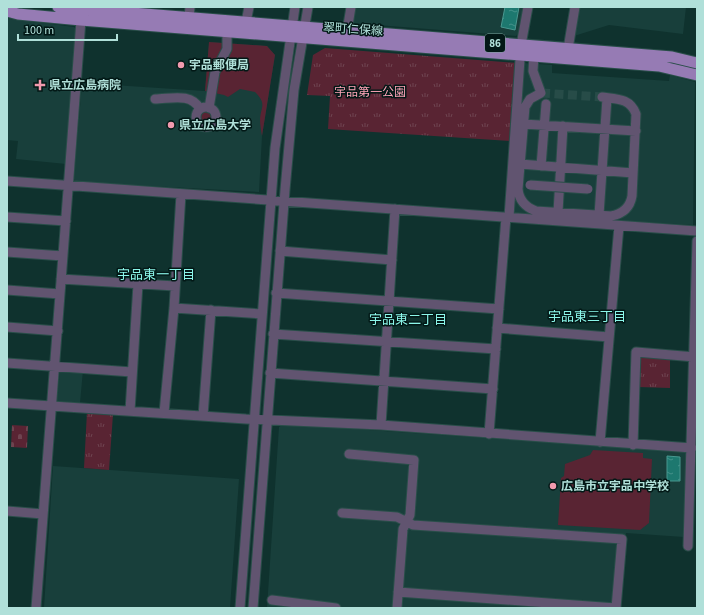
<svg xmlns="http://www.w3.org/2000/svg" width="704" height="615" font-family="'Source Sans 3','Noto Sans JP',sans-serif">
  <style>
    .built { fill: #183f3b }
    .green { fill: #592433 }
    .cemetery { fill: url(#cemetery-stones) }
    .park { fill: url(#park-tufts) }
    .water { fill: url(#water-ripples); stroke: #49978f }
    .lines { fill: none; stroke-linecap: round; stroke-linejoin: round }
    .minor-tunnel { stroke: #274c48; stroke-width: 9; stroke-dasharray: 9 4.5; stroke-linecap: butt }
    .minor-casing { stroke: #294e49; stroke-width: 11 }
    .major-casing { stroke: #294e49; stroke-width: 13 }
    .minor { stroke: #615470; stroke-width: 9 }
    .major { stroke: #967bb4; stroke-width: 11 }
    .minor-bridge-casing { stroke: #294e49; stroke-width: 11; stroke-linecap: butt }
    .minor-bridge { stroke: #615470; stroke-width: 9 }
    .poi-dot { fill: #f29aae; stroke: #021816; stroke-width: 1.5 }
    .labels { text-anchor: middle; stroke-width: 3; stroke-linejoin: round; paint-order: stroke }
    .shield { fill: #021816; stroke: #7ca49e; stroke-width: 1 }
    .shield-label { font-size: 11px; font-weight: bold; fill: #b0e0d9 }
    .street-label { font-size: 12px; fill: #b0e0d9; stroke: #021816 }
    .poi-label { font-size: 12px; font-weight: bold; fill: #b0e0d9; stroke: #021816; text-anchor: start }
    .park-label { font-size: 12px; fill: #fba3b7; stroke: #021816 }
    .neighbourhood-label { font-size: 13px; fill: #8cf7ea; stroke: #021816 }
  </style>
  <defs>
    <pattern id="cemetery-stones" width="16" height="16" patternUnits="userSpaceOnUse"><rect width="16" height="16" fill="#592433"/><path d="M2 7V4a2 2 0 0 1 4 0v3zM10 15v-3a2 2 0 0 1 4 0v3z" fill="#6e4450"/></pattern>
    <pattern id="park-tufts" width="24" height="20" patternUnits="userSpaceOnUse"><rect width="24" height="20" fill="#592433"/><path d="M3 7l-1-3M5 7V3M7 7l1-3M15 17l-1-3M17 17v-4M19 17l1-3" fill="none" stroke="#6e4450"/></pattern>
    <pattern id="water-ripples" width="26" height="14" patternUnits="userSpaceOnUse"><rect width="26" height="14" fill="#1d786f"/><path d="M2 4q2-2 4 0t4 0M15 11q2-2 4 0t4 0" fill="none" stroke="#45918a"/></pattern>
  </defs>
  <rect width="100%" height="100%" fill="#0f322e"/>
  <path class="built" d="M355 7H523L519 32 516 36 352 23Z
    M579 7H686L683 34 609 25 574 36Z
    M7 18 74 27 77 30 66 164 16 159 18 141 7 140Z
    M209 42 267 46 275 55 262 136 259 192 76 182 74 179 82 83 205 91Z
    M524 63 552 65V73L669 81 670 75 695 82 693 225 513 214Z
    M60 369 83 370 80 403 57 401Z
    M283 424 687 452 684 537 626 533 620 608H267L279 427Z
    M53 466 239 479 230 608H44Z"/>
  <path class="green" d="M209 42 267 46 275 55 262 136C261 131 260 124 260 119 261 106 267 104 255 92L240 89 228 97 224 95 205 91Z
    M198 117a8 8 0 1 1 16 0a8 8 0 1 1-16 0Z
    M593 450 643 453V458L652 459 649 523 640 530 558 525 561 478 564 476 565 464 590 455Z"/>
  <path class="cemetery" d="M12 425 28 426 27 448 11 447Z"/>
  <path class="park" d="M325 48 517 63 511 141 328 129 330 96 307 95 313 55Z
    M641 355 670 357V388L638 387 639 358Z
    M87 412 113 414 109 470 84 468Z"/>
  <path class="water" d="M505 7H519L515 30 501 27Z
    M667 456 680 457V481H667Z"/>
  <g class="lines">
    <path class="minor-tunnel" d="M541 93 602 97"/>
    <defs>
      <path id="minor" d="M189 17 190 7
        M246 22 249 7
        M347 31 351 7
        M568 49 575 7
        M534 55 533 71 541 93 530 99 525 107 518 189C519 200 525 207 536 211L611 216C622 214 630 208 632 196L636 114C630 98 617 99 602 97
        M155 99C170 99 191 92 200 109
        M196 117a10 10 0 1 1 20 0a10 10 0 1 1-20 0Z
        M209 108 215 72 227 49V32
        M523 124 636 131
        M520 164 633 173
        M541 166 546 104
        M7 181 697 231
        M558 212 563 126
        M599 215 607 98
        M7 217 66 221
        M509 217 521 45 528 7
        M280 251 392 260
        M7 252 63 256
        M61 279 175 286
        M7 290 60 294
        M276 293 499 309
        M174 308 262 314
        M7 327 58 331
        M497 328 609 337
        M273 334 496 349
        M7 363 132 372
        M270 373 493 389
        M7 403 246 419 381 425 692 448
        M130 411 138 284
        M164 413 174 308 181 194
        M203 416 211 310
        M381 425 395 209
        M489 434 506 217
        M600 442 619 226
        M633 445 636 352 695 357
        M349 454 414 460 410 515 403 529 397 608
        M7 511 43 514
        M342 513 397 517 413 525 622 539 616 608
        M688 546 697 241
        M398 592 616 608
        M272 600 336 608
        M36 608 81 20 87 17
        M240 608 275 148 295 7
        M253 608 285 190 294 90 308 7"/>
      <path id="major" d="M58 7 672 57 697 63
        M7 11 18 14 81 20 659 66 697 75"/>
    </defs>
    <use href="#minor" class="minor-casing"/>
    <use href="#major" class="major-casing"/>
    <use href="#minor" class="minor"/>
    <use href="#major" class="major"/>
    <defs>
      <path id="minor-bridge" d="M530 185 588 189"/>
    </defs>
    <use href="#minor-bridge" class="minor-bridge-casing"/>
    <use href="#minor-bridge" class="minor-bridge"/>
  </g>
  <g class="poi-dot">
    <circle cx="181" cy="65" r="4"/>
    <path d="M38 79h4v4h4v4h-4v4h-4v-4h-4v-4h4z"/>
    <circle cx="171" cy="125" r="4"/>
    <circle cx="553" cy="486" r="4"/>
  </g>
  <g class="labels">
    <rect class="shield" x="485" y="34" width="20" height="18" rx="3"/>
    <g class="shield-label">
      <text x="495" y="47">86</text>
    </g>
    <g class="street-label">
      <text transform="translate(353 29) rotate(4)" y="4">翠町仁保線</text>
    </g>
    <g class="poi-label">
      <text x="189" y="69">宇品郵便局</text>
      <text x="49" y="89">県立広島病院</text>
      <text x="179" y="129">県立広島大学</text>
      <text x="561" y="490">広島市立宇品中学校</text>
    </g>
    <g class="park-label">
      <text x="370" y="96">宇品第一公園</text>
    </g>
    <g class="neighbourhood-label">
      <text x="156" y="279">宇品東一丁目</text>
      <text x="587" y="321">宇品東三丁目</text>
      <text x="408" y="324">宇品東二丁目</text>
    </g>
  </g>
  <rect width="704" height="615" fill="none" stroke="#b0e0d9" stroke-width="16"/>
  <path d="M18 34v6h99v-6" fill="none" stroke="#b0e0d9" stroke-width="2"/>
  <text x="24" y="34" font-size="12" fill="#b0e0d9" stroke="#021816" stroke-width="3" paint-order="stroke">100 m</text>
</svg>
